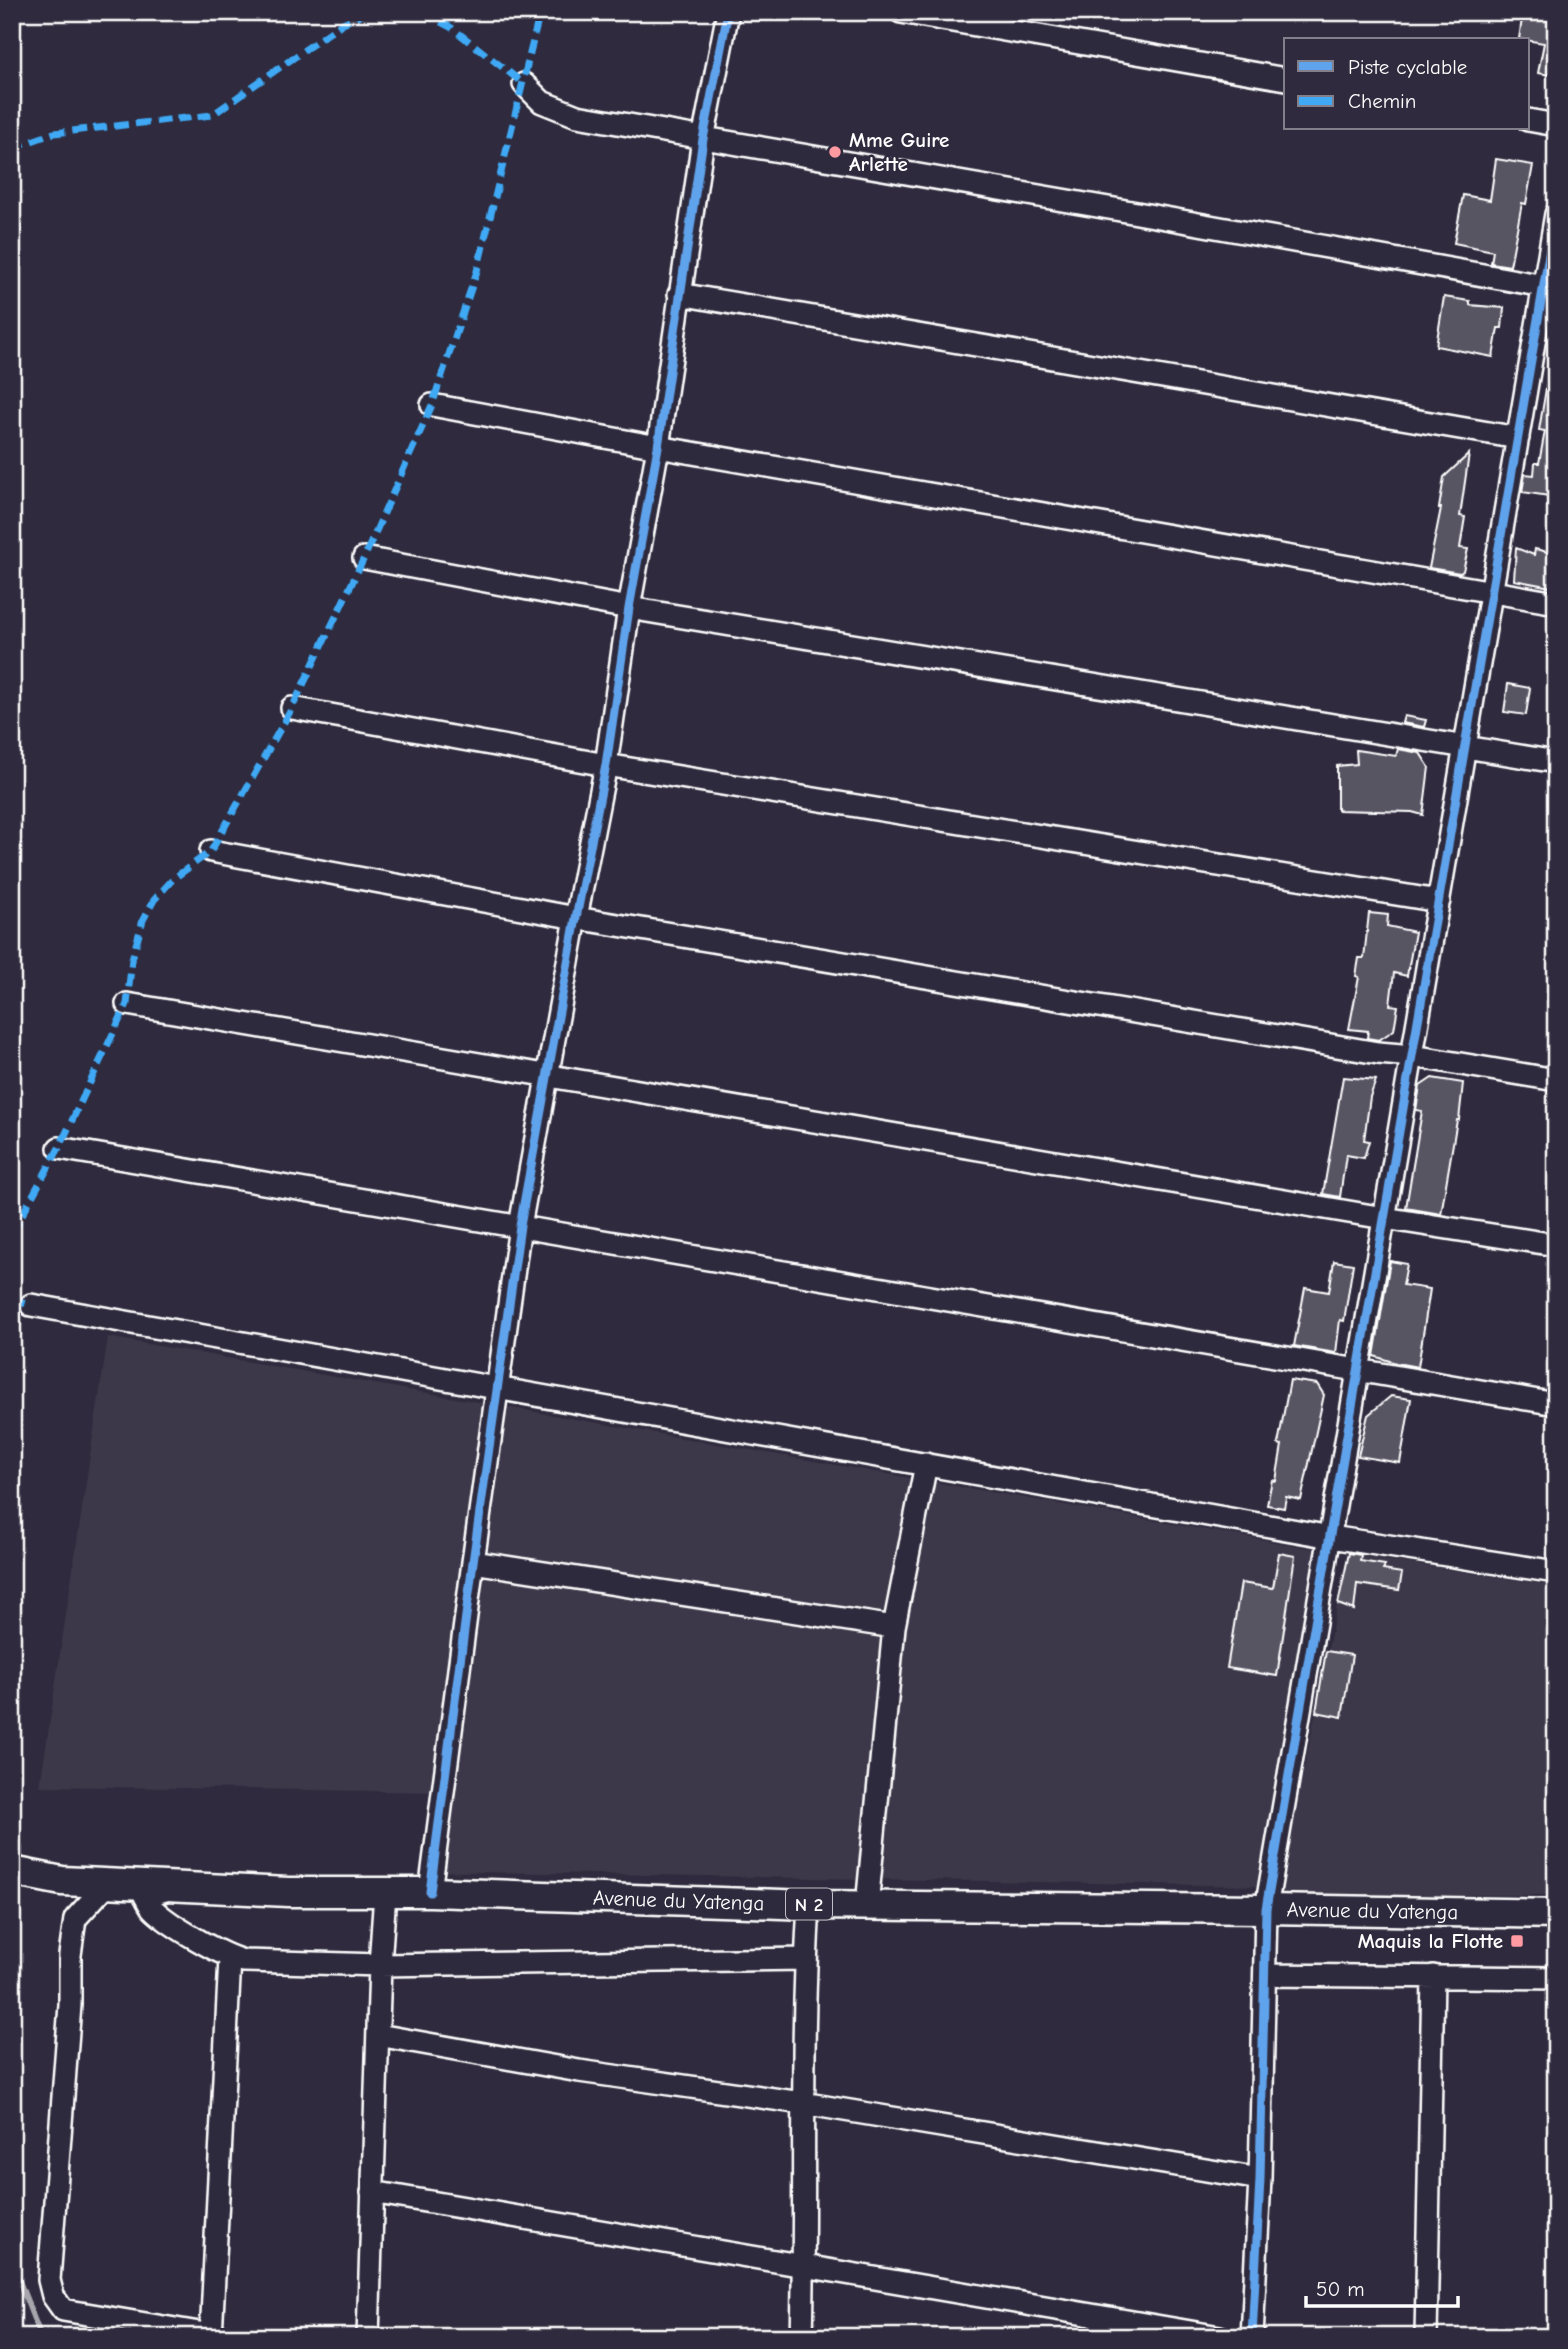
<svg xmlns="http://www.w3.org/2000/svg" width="1568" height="2349" font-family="'Comic Neue',sans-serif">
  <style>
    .built { fill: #3c3749 }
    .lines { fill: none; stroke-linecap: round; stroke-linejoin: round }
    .stream { stroke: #a7a6ad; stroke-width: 6 }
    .building { fill: #595564; stroke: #fff; stroke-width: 2 }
    .minor-casing { stroke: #fff; stroke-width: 26 }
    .major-casing { stroke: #fff; stroke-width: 33 }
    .minor { stroke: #2f2a3d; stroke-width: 21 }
    .major { stroke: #2f2a3d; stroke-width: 28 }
    .quiet { stroke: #3fa9f5; stroke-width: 7; stroke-dasharray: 14 7; stroke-linecap: butt }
    .cycleway-casing { stroke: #2f2a3d; stroke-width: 13 }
    .cycleway { stroke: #60a3ed; stroke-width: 9 }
    .poi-dot { fill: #ff9aa2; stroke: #2f2a3d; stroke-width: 2.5 }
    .labels { text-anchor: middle; stroke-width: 5; stroke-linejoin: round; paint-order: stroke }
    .shield { fill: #2f2a3d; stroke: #c1bfc5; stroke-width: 2 }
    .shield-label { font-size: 19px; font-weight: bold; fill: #fff }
    .poi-label { font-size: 21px; font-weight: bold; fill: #fff; stroke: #2f2a3d; text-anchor: start }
    .street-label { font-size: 21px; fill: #fff; stroke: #2f2a3d }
  </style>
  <rect width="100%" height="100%" fill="#2f2a3d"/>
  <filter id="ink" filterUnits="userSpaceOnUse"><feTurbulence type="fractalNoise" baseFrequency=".0143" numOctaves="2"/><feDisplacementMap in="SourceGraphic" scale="14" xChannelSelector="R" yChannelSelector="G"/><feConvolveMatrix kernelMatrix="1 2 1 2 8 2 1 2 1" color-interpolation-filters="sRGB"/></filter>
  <g filter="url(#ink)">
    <path class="built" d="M108 1337 1315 1549 1258 1886 428 1871 440 1792 40 1786Z
      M1347 1554 1556 1586V1895H1279Z"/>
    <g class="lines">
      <path class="stream" d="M12 1836 20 1848V1864
        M12 1951 19 1881
        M12 2263 41 2337"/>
    </g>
    <path class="building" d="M1523 12H1556V76L1538 73 1544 43 1519 39Z
      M1496 159 1533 165 1526 204 1522 203 1510 266 1491 263 1493 251 1454 243 1463 195 1490 200Z
      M1444 297 1470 301V305L1504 308 1502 328H1498L1493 357 1436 346Z
      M1547 383 1556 384V497L1522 492 1525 474 1534 475 1535 463H1539L1545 431 1539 430Z
      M1469 454 1460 516 1465 517 1460 548 1468 549 1463 571 1460 573 1429 568 1441 508H1439L1444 477Z
      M1516 548 1534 555 1535 549 1556 554V588L1514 580Z
      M1508 684 1530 688 1526 715 1504 712Z
      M1404 716 1426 720 1424 727 1402 723Z
      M1398 749 1420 753 1429 767 1423 815 1412 812 1337 810V766L1357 764 1356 750 1396 756Z
      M1369 913 1388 915 1387 926 1415 932 1407 976 1394 973 1390 1005 1398 1006 1394 1030 1379 1040 1367 1038 1368 1031 1349 1029 1359 977 1356 976 1359 958H1364Z
      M1343 1077 1376 1080 1370 1097 1364 1140 1369 1141 1364 1158 1346 1155 1340 1197 1323 1194Z
      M1432 1078 1463 1083 1459 1120H1457L1441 1214 1406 1208 1422 1111 1416 1110 1420 1086Z
      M1334 1261 1353 1264 1344 1321 1340 1320 1336 1353 1294 1346 1305 1288 1329 1292Z
      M1390 1261 1407 1264 1403 1285 1430 1289 1418 1367 1396 1363 1374 1356Z
      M1290 1380 1317 1384 1324 1395 1301 1500 1286 1497 1284 1508 1267 1505 1272 1480 1276 1481 1282 1445 1278 1444Z
      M1391 1396 1411 1399 1400 1463 1358 1456 1368 1415Z
      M1279 1553 1295 1556 1277 1676 1227 1668 1241 1583 1273 1588Z
      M1349 1553 1361 1555 1360 1561 1385 1565 1383 1570 1402 1573 1399 1590 1357 1584 1354 1610 1338 1604Z
      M1326 1651 1352 1655 1342 1717 1316 1712Z"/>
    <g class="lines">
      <defs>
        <path id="minor" d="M901 12 1286 79
          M524 84 542 102 577 116 1126 211 1544 286
          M1528 120 1556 125
          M679 294 1518 438
          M432 405 658 447 1556 603
          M364 558 629 608 1556 762
          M292 708 606 765 1439 901
          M211 851 576 918 1378 1053 1413 1056 1556 1080
          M127 1004 1384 1218 1556 1245
          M59 1148 1556 1404
          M31 1305 1331 1537 1556 1572
          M473 1562 894 1627
          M107 1884 75 1919 70 1955V2005L49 2280 53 2296 63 2310 223 2337
          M169 1889 145 1896C148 1901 150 1907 154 1910 171 1926 222 1956 244 1961L380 1965 806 1959
          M430 1892 473 1562 520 1226 576 918 606 765 629 608 658 447 703 139 728 12
          M867 1906 894 1627 926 1464
          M1265 1975 1556 1978
          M378 2035 579 2071 802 2103 1260 2179
          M372 2192 1220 2337
          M211 2337 230 1958
          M368 2337 380 1965 385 1893
          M802 2337C806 2193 800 2049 809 1905
          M1252 2337 1260 2179 1266 1909 1556 214
          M1426 2337 1433 1976"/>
        <g id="major">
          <path id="s1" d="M12 1871 62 1881 288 1892H430L809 1905 1266 1909 1556 1914"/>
        </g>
      </defs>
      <use href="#minor" class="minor-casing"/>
      <use href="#major" class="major-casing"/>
      <use href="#minor" class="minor"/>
      <use href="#major" class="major"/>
      <path class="quiet" d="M422 12 452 28 524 84
        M12 148 54 133 212 115 343 23 367 12
        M12 1233 59 1148 127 1004 132 959 143 920 154 900 173 879 211 851 292 708 364 558 432 405 477 271 540 12
        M12 1300 31 1305"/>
      <defs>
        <path id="cycleway" d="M430 1892 473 1562 520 1226 576 918 606 765 629 608 658 447 703 139 728 12
          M1252 2337 1260 2179 1266 1909 1556 214"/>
      </defs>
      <use href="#cycleway" class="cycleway-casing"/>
      <use href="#cycleway" class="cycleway"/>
    </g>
  </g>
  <g class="poi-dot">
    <circle cx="835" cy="152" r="7"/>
    <rect x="1510" y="1934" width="14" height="14" rx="3.5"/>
  </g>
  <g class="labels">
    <rect class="shield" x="786" y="1888.5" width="46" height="31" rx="5"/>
    <g class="shield-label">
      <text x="809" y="1911">N 2</text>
    </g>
    <g class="poi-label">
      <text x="849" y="147">Mme Guire<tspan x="849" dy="24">Arlette</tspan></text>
      <text x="1503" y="1948" text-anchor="end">Maquis la Flotte</text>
    </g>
    <g class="street-label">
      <text dy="7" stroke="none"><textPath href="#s1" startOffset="668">Avenue du Yatenga</textPath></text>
      <text dy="7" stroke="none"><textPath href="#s1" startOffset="1362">Avenue du Yatenga</textPath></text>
    </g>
  </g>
  <rect width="1568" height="2349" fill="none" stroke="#2f2a3d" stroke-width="42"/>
  <rect x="21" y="21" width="1526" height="2307" fill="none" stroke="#fff" stroke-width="2.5" filter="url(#ink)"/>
  <rect x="1284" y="38" width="245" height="91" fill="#2f2a3d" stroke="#827f8b" stroke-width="2"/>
  <rect x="1298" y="61" width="35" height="10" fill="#60a3ed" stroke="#827f8b" stroke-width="2"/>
  <text x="1348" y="74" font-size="21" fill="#ffffff">Piste cyclable</text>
  <rect x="1298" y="96" width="35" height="10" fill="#3fa9f5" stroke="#827f8b" stroke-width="2"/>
  <text x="1348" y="108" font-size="21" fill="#ffffff">Chemin</text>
  <path d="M1306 2296v10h152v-10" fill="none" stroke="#ffffff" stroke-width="3.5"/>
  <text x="1316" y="2296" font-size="21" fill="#ffffff" stroke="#2f2a3d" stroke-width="5" paint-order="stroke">50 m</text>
</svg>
